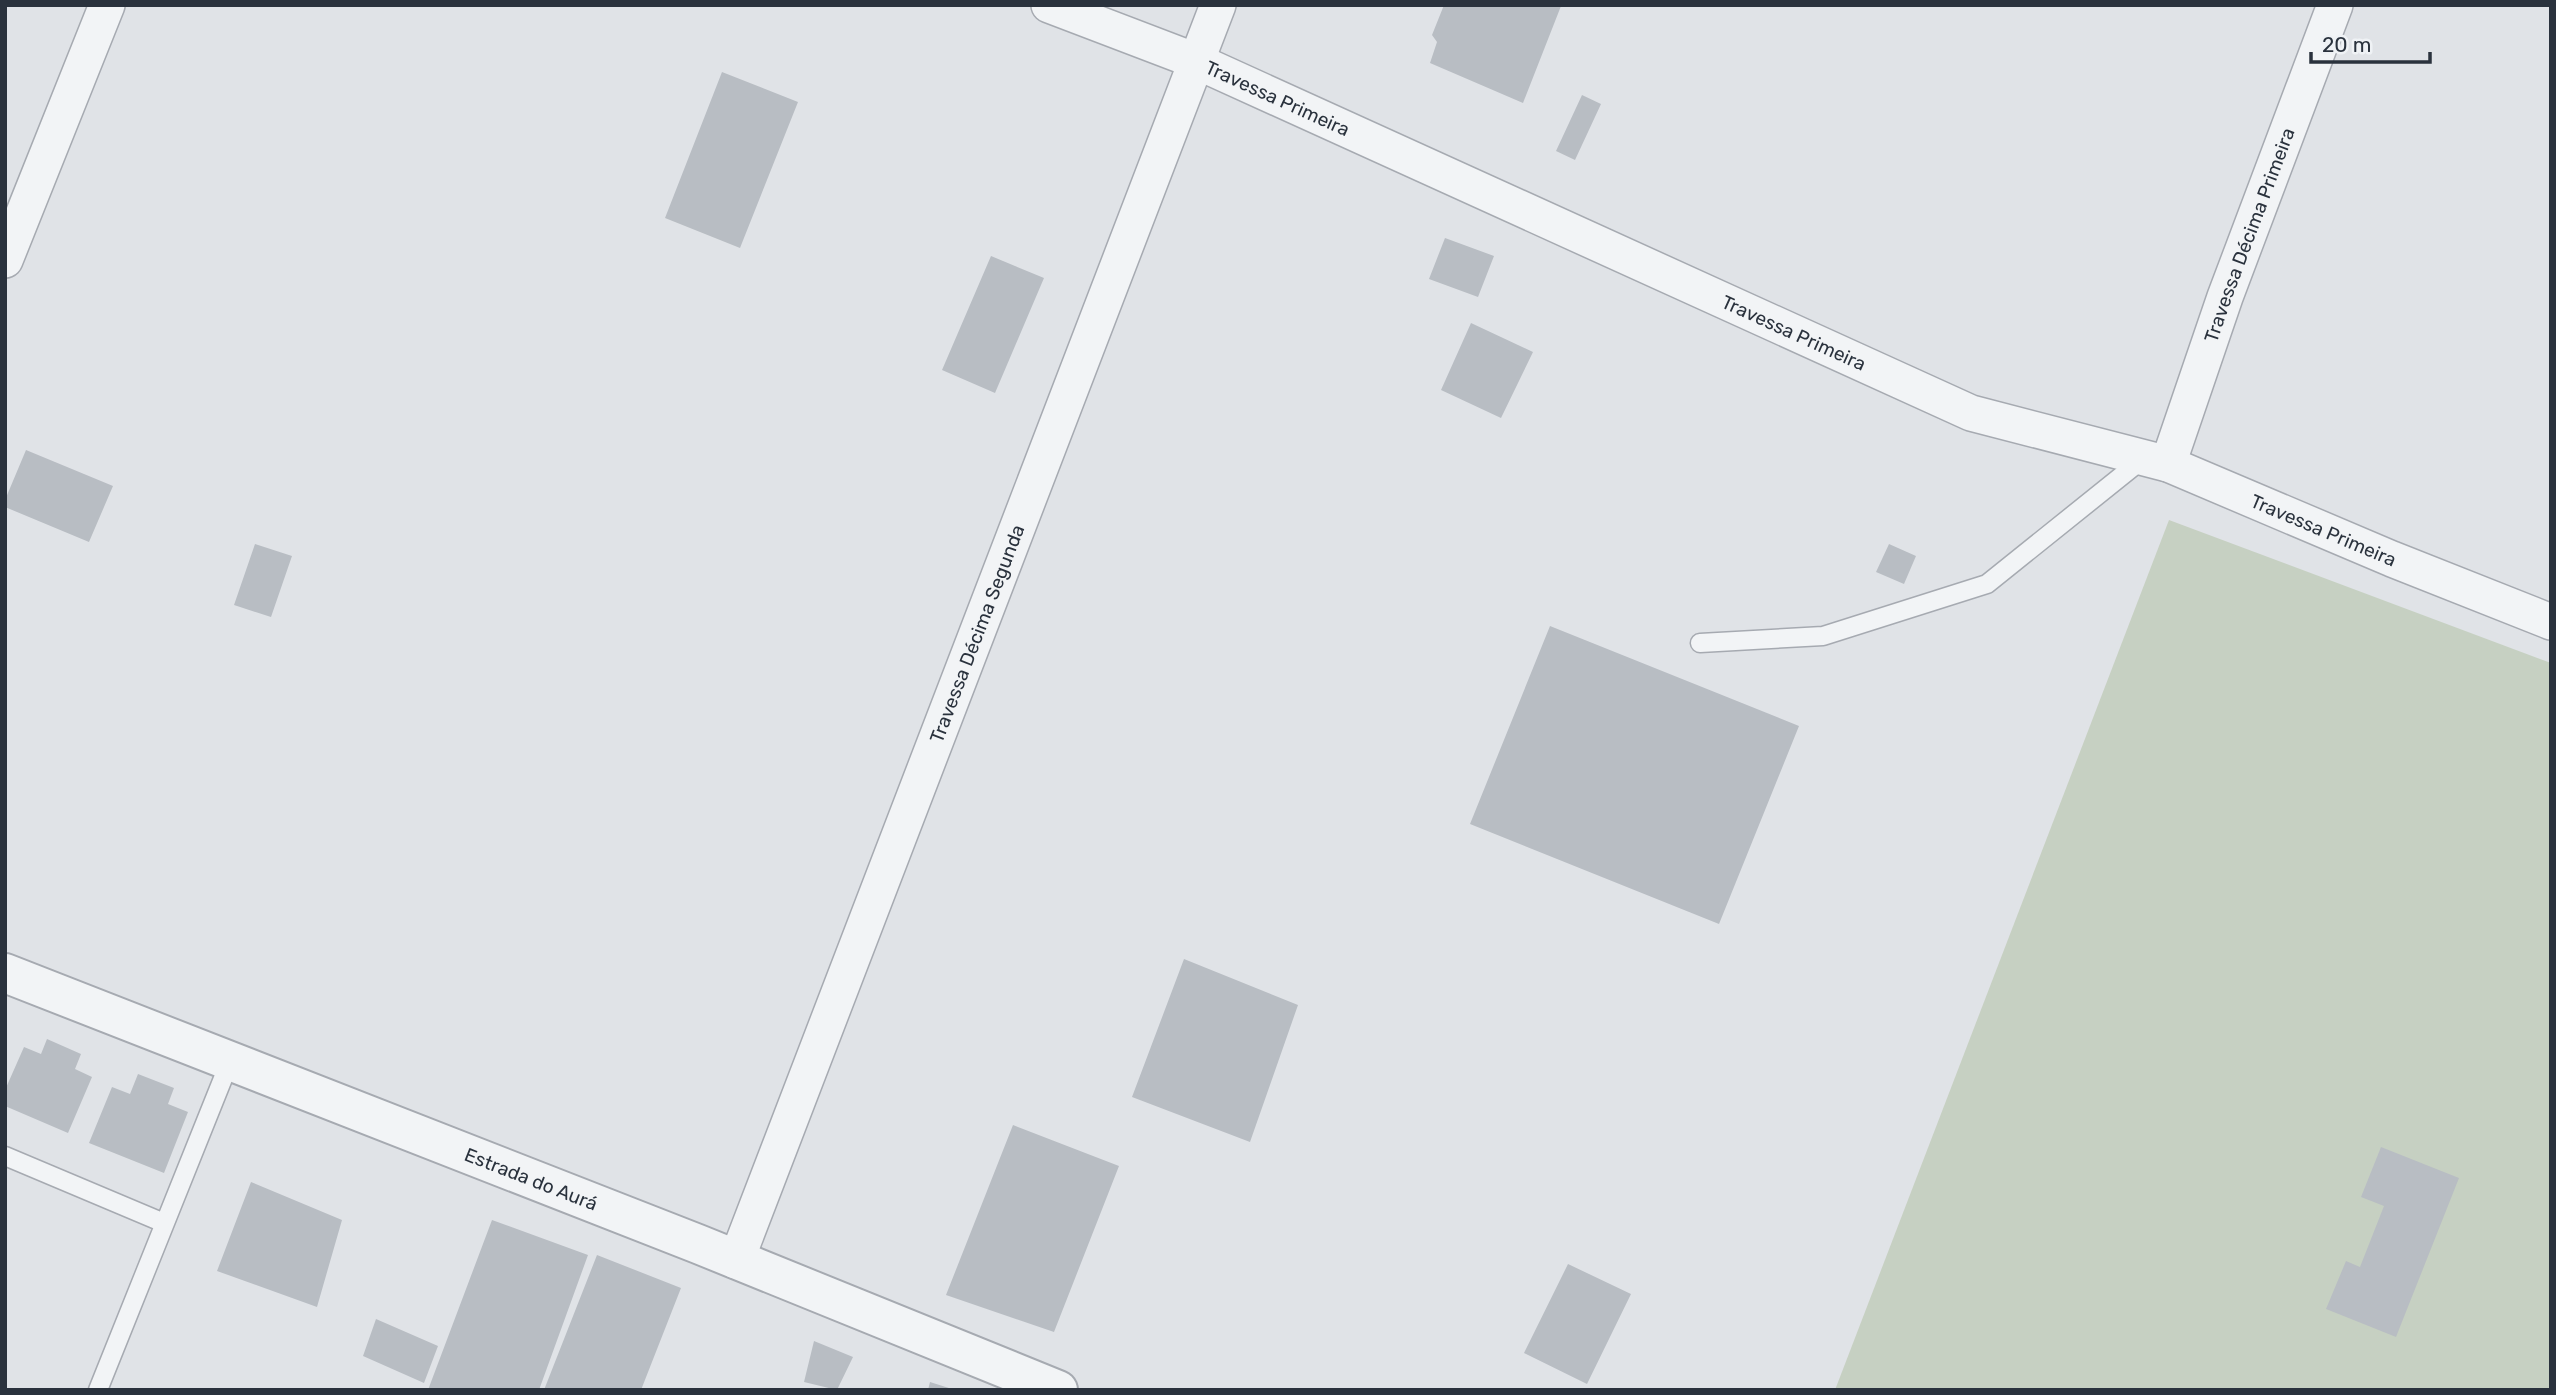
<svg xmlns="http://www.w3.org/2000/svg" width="2556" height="1395" font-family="Rubik,sans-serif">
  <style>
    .green { fill: #c6d0c2 }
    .building { fill: #b8bdc3 }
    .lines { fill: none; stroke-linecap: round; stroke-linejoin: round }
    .service-casing { stroke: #a6aab1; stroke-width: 21 }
    .minor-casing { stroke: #a6aab1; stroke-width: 38 }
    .tertiary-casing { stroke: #a6aab1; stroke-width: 42 }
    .service { stroke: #f2f4f6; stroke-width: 18 }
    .minor { stroke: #f2f4f6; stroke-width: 35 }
    .tertiary { stroke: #f2f4f6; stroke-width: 38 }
    .labels { text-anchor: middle; stroke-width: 7; stroke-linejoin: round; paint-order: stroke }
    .street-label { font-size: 19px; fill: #2a323d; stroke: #eff2f5 }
  </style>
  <rect width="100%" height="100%" fill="#e0e3e7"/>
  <path class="green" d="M2169 520 2551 663V1390H1835Z"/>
  <path class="building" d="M1444 5 1561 6 1523 103 1430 63 1437 42 1432 35Z
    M722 72 798 102 740 248 665 218Z
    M1582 95 1601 104 1575 160 1556 151Z
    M1445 238 1494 256 1478 297 1429 279Z
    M991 256 1044 278 995 393 942 370Z
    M1471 323 1533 352 1501 418 1441 390Z
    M26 450 113 486 89 542 5 507V500Z
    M255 544 292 556 271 617 234 605Z
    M1889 544 1916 556 1904 584 1876 572Z
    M1550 626 1799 726 1719 924 1470 824Z
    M1184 959 1298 1005 1250 1142 1132 1097Z
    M47 1039 81 1054 75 1069 92 1077 68 1133 5 1106V1090L24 1047 41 1054Z
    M138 1074 174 1088 168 1104 188 1112 164 1173 89 1143 112 1087 130 1094Z
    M1013 1125 1119 1166 1054 1332 946 1295Z
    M2381 1147 2459 1178 2396 1337 2326 1309 2346 1261 2360 1267 2384 1206 2361 1197Z
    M251 1182 342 1220 317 1307 217 1271Z
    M492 1220 588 1255 539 1390H428Z
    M597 1255 681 1288 641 1390H544Z
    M1568 1264 1631 1294 1587 1384 1524 1353Z
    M376 1319 438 1346 424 1383 363 1356Z
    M814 1341 853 1357 837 1390 804 1382Z
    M930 1382 952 1389V1390H928Z"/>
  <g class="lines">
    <defs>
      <path id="service" d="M1700 643 1823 636 1987 584 2144 458
        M5 1156 164 1223
        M98 1390 230 1061"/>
      <g id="minor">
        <path id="s1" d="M1049 5 1196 61 1971 413 2168 464 2392 559 2551 622"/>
        <path d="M5 260 107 5"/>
        <path id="s2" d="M2168 464 2225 297 2335 5"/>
        <path id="s3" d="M736 1261 1218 5"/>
      </g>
      <g id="tertiary">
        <path id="s4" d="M5 973 698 1244 1058 1390"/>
      </g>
    </defs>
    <use href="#service" class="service-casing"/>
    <use href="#minor" class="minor-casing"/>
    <use href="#tertiary" class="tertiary-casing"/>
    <use href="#service" class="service"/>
    <use href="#minor" class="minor"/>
    <use href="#tertiary" class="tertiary"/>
  </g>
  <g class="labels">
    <g class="street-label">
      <text dy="7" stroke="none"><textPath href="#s1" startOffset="247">Travessa Primeira</textPath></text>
      <text dy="7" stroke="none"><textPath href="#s2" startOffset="243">Travessa Décima Primeira</textPath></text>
      <text dy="7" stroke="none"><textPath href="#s1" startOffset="814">Travessa Primeira</textPath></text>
      <text dy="7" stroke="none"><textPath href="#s1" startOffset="1381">Travessa Primeira</textPath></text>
      <text dy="7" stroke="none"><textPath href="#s3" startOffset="672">Travessa Décima Segunda</textPath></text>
      <text dy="7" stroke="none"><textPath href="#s4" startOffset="565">Estrada do Aurá</textPath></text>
    </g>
  </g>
  <rect width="2556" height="1395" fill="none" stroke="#2a323d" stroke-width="14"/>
  <path d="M2311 52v10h119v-10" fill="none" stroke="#2a323d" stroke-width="3.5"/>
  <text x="2322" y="52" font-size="21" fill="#2a323d" stroke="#eff2f5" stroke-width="5" paint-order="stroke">20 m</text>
</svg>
